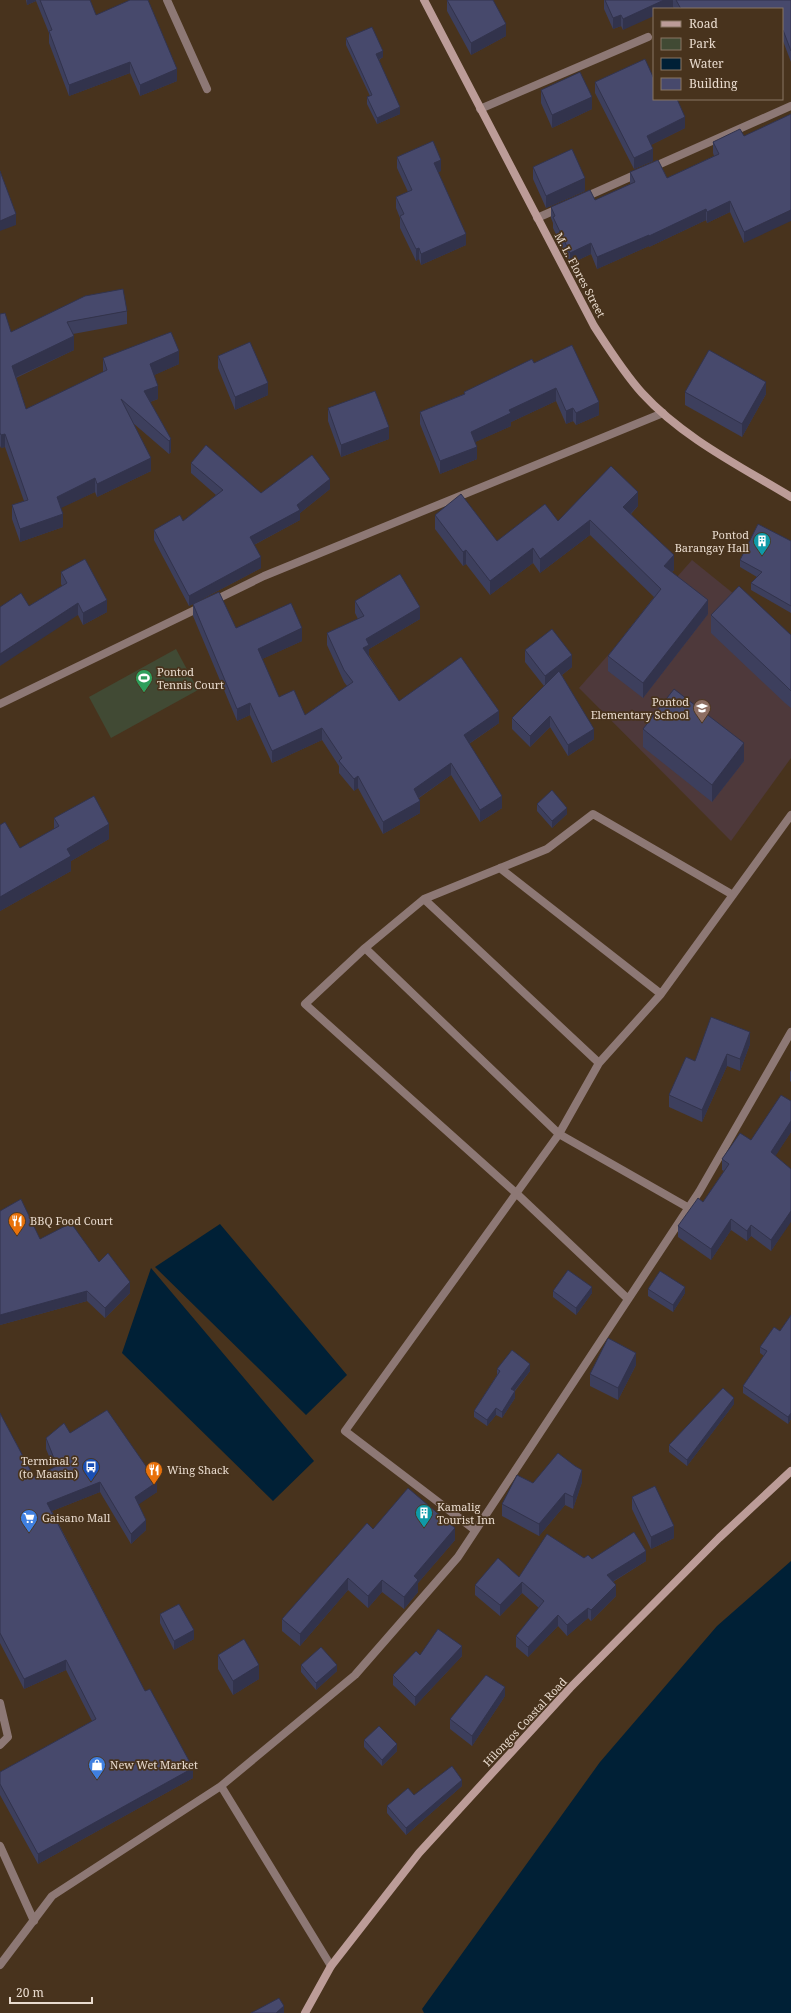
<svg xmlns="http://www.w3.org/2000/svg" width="791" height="2013" font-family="'Noto Serif',serif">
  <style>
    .education { fill: #4e393b }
    .green { fill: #414a34 }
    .water { fill: #002036 }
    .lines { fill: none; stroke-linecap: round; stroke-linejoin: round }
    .street { stroke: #8d7875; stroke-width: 8 }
    .secondary { stroke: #bc9c98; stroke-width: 8 }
    .wall { fill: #3d3f5d }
    .shaded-wall { fill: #32334c }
    .building { fill: #47496c; stroke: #32334c }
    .labels { text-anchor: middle; stroke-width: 3.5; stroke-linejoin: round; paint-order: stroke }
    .street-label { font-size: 11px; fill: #e9dbce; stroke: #48331d }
    .poi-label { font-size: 11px; fill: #e9dbce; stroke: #48331d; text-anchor: start }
  </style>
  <rect width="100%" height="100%" fill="#48331d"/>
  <path class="education" d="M692 560 791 640V758L731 841 579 688Z"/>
  <path class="green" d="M176 649 198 690 111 738 89 697Z"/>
  <path class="water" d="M220 1224 347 1375 306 1415 155 1267Z
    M151 1268 314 1461 273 1501 122 1353Z
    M791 1561V2013H424L422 2009 600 1762 717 1626Z"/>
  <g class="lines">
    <path class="street" d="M167 0 207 89
      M480 109 648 37
      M651 168 791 106
      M583 198 639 173
      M537 218 560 208
      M213 601 264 576 663 413
      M0 704 203 606
      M500 868 661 994
      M424 899 599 1063
      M365 948 559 1134 689 1208
      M628 1299 516 1193 305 1004 365 948 424 899 547 849 593 814 733 895
      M475 1530 345 1431 559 1134 599 1063 661 994 791 815
      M0 1703 8 1737 0 1745
      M221 1786 331 1966
      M0 1846 34 1921
      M0 1965 52 1896 221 1786 355 1675 458 1557 699 1192 791 1032"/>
    <path class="secondary" d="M424 0 594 326C609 349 624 373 642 393 683 438 740 466 791 497
      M305 2013 331 1966 419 1853 570 1688 719 1538 791 1471"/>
  </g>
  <path class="wall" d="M26 0H90L96 15 177 81 140 96 130 73 69 96 49 43V33L36 1 27 5Z
    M447 0H493L506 36 471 55 447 11Z
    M604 0H791V62L783 41 782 9H674L673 7 669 9H654L623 30 621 26 613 29 604 9Z
    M346 38 383 57 379 60 400 114 377 124 367 104V97L370 96 346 45Z
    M595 82 654 99 685 128 651 145 653 161 634 169 595 93Z
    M541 90 592 109 552 128 541 103Z
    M791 114 744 243 730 212 707 223 706 220 649 247V246L597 269 591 254 570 264 553 228V223L551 218V207L595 200 630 184V172L667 178 714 156 713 153V142L744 136Z
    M397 157 441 171 438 172 466 245 421 265 419 259 416 261 400 228V218L396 208V197L408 192 397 168Z
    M533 167 585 191 546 208 533 179Z
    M127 311V324L73 334 74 350 16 378 26 409 103 372V358L179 364 154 375 158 399 150 402 171 439V452L169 454 133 423 151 471 97 497 95 492 60 508 63 527 20 542 12 519V505L24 501 5 447 1 448 0 446V314L11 332Z
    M218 356 268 395 235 410 218 368Z
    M534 363 599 415 576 425 573 421 566 424 556 401 511 422V426L475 442 477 459 440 474 420 424V412L464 394V392Z
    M685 392 766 394 742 437 685 405Z
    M328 408 389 439 341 457 328 421Z
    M191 463 261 493 330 489 300 513V520L254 545 261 568 189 606 154 540V530L183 521 216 495 191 473Z
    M638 506 631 514 674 570 672 572 708 614 643 698 608 671V656L654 597 590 535 540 573 533 563 490 595 466 564 463 566 435 529V515L497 541 558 521Z
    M791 541V613L751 590V583L757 577 740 567V560Z
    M61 572 107 612 83 625 78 615 29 606 62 586 61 584Z
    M355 601 420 619 369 649V655L399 701 499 723 469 744 502 808 480 822 451 775 419 798 420 813 383 834 358 788 354 791 339 773V766L322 740 272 763 250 715 237 721 193 616V604L236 628 302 641 262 659 279 697 305 715 347 686 344 682 327 645V633L358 619 355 613Z
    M711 615 791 635V708L785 703 711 633Z
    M525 650 572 667 562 675 594 739 568 756 550 727 530 747 512 729V718L544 686 525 662Z
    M643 729 744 761 712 802 643 747Z
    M537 804 567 814 552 828 537 811Z
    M54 818 109 839 71 861V871L0 911V825L20 848 54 829Z
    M750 1044 740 1071 727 1066 702 1122 669 1107V1095L695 1061Z
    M791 1070V1082L790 1081V1072Z
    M791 1101V1132L775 1156 789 1224 771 1251 751 1236 747 1241 731 1230 711 1260 678 1237V1226L703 1202 724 1171 722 1170V1159L751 1140Z
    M0 1211 40 1239 99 1262 130 1293 105 1318 87 1301 0 1325Z
    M648 1289 685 1293 673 1312 648 1296Z
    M553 1291 592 1293 576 1315 553 1297Z
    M791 1315V1419L788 1424 743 1393V1386L764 1356 760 1353V1347L780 1331Z
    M636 1365 618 1400 590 1386V1374Z
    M497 1369 530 1371 515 1391V1398L502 1418 496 1415 487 1426 474 1417V1411L497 1375Z
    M734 1404 687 1466 669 1452V1445Z
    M0 1413 34 1477 54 1468 46 1449V1438L70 1433 157 1492 138 1504 146 1530 131 1544 100 1492 52 1511 145 1691 193 1778 38 1864 0 1795V1772L92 1721 66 1670 24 1689 0 1643Z
    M575 1466 582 1482 573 1509 565 1505 539 1536 502 1516V1504L533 1483Z
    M632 1497 674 1538 651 1549 632 1509Z
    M373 1529 455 1540 418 1583V1592L404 1609 382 1592 368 1608 348 1590 300 1646 282 1631V1619Z
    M584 1558 592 1559 646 1561 613 1582 616 1596 591 1621 588 1618 567 1636 558 1626 528 1657 516 1647V1636L539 1608 522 1593 500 1616 475 1595V1585L519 1577Z
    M160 1614 194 1639 174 1650 160 1623Z
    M218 1655 259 1679 233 1695 218 1669Z
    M420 1655 462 1656 415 1706 393 1685V1675Z
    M301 1665 337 1671 316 1690 301 1672Z
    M505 1696 472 1746 450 1729V1719Z
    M364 1740 397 1751 382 1766 364 1747Z
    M462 1786 406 1835 387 1813V1806L414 1795Z"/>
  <path class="shaded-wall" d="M27 0H36V1L27 5Z
    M664 0H673V7L669 9H654V16L623 30V19Z
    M621 15V26L613 29V18Z
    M506 24V36L471 55V43Z
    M783 30V41L782 42V31Z
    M383 51V57L376 61V54Z
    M130 62V73L69 96V85Z
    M177 69V81L140 96V85Z
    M592 97V109L552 128V115Z
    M400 107V114L377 124V118Z
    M685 117V128L647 147V136Z
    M653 149V161L634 169V158Z
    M441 160V171L434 174V163Z
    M585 178V191L546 208V196Z
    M730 201V212L707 223V212Z
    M706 209V220L649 247V236Z
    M791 210V221L744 243V232Z
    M16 214V225L0 231V221Z
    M466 234V245L421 265V254Z
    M649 235V246L597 269V257Z
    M591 243V254L570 264V253Z
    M419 248V259L416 261V249Z
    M74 336V350L12 379V366Z
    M179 351V364L150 377V364Z
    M766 382V394L742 437V424Z
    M268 383V395L235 410V397Z
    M158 386V399L144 404V391Z
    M556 388V401L511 422V426L471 444V432L509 410Z
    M599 402V415L576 425V413Z
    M573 408V421L566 424V411Z
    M389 427V439L341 457V445Z
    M5 434V447L1 448V435Z
    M171 439V452L169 454V441Z
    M477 447V459L440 474V461Z
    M151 458V471L97 497V484Z
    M95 478V492L57 510V497Z
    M330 479V489L300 513V520L250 547V537L297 505Z
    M638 492V506L623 521V507Z
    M63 514V527L20 542V529Z
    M590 520V535L540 573V559Z
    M533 548V563L490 595V581Z
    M466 550V564L463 566V552Z
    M674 555V570L664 580V566Z
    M261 557V568L189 606V596Z
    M107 600V612L83 625V613Z
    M708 600V614L643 698V683Z
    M78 603V615L0 666V654Z
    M420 607V619L369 649V657L363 648 366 639Z
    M302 628V641L258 661V649Z
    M572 655V667L545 688V676Z
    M250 703V715L237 721V709Z
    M499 711V723L464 747V735Z
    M550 716V727L530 747V736Z
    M322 728V740L272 763V751Z
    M594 729V739L568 756V745Z
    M744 743V761L712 802V785Z
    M451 763V775L414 801V789Z
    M358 776V788L354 791V779Z
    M502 796V808L480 822V810Z
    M420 801V813L383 834V822Z
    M567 808V814L552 828V821Z
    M109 824V839L71 861V871L0 911V897L67 849Z
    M750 1032V1044L740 1071V1059Z
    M727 1054V1066L702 1122V1110Z
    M791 1121V1132L771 1163V1152Z
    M791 1211V1222L771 1251V1240Z
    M731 1219V1230L711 1260V1249Z
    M751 1225V1236L747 1241V1231Z
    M130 1282V1293L105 1318V1308Z
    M592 1287V1293L576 1315V1308Z
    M685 1287V1293L673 1312V1305Z
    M87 1291V1301L0 1325V1315Z
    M636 1353V1365L618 1400V1388Z
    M530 1364V1371L511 1395V1389Z
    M515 1391V1398L502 1418V1412Z
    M734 1398V1404L687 1466V1460Z
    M496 1408V1415L487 1426V1420Z
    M791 1413V1419L788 1424V1417Z
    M582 1470V1482L573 1509V1497Z
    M100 1482V1492L47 1513V1503Z
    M157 1482V1492L135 1507V1497Z
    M565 1493V1505L539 1536V1524Z
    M146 1520V1530L131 1544V1534Z
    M674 1526V1538L651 1549V1537Z
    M455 1528V1540L418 1583V1592L404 1609V1597L414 1576Z
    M646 1551V1561L607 1585V1575Z
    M348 1578V1590L300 1646V1634Z
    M382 1580V1592L368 1608V1596Z
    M522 1582V1593L500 1616V1605Z
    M616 1585V1596L591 1621V1610Z
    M588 1608V1618L567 1636V1625Z
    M558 1615V1626L528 1657V1647Z
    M194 1630V1639L174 1650V1641Z
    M462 1646V1656L415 1706V1697Z
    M66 1660V1670L24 1689V1679Z
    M259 1665V1679L233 1695V1681Z
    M337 1665V1671L316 1690V1683Z
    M505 1687V1696L472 1746V1736Z
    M397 1744V1751L382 1766V1760Z
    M193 1768V1778L38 1864V1854Z
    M462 1780V1786L406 1835V1828Z
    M284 2006V2013H276Z"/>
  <path class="building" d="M40 0H90L96 15 130 0H148L177 69 140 85 130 62 69 85 49 31 52 30Z
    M447 0H493L506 24 471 43Z
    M605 0H664L623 19 621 15 613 18Z
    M676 0H791V51L783 30 782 31V9H681Z
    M372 27 383 51 376 54 400 107 377 118 367 97 372 95 346 38Z
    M645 59 654 79V99H677L685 117 647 136 653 149 634 158 595 82Z
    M580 72 592 97 552 115 541 90Z
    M791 114V210L744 232 730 201 707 212 706 209 649 236V235L597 257 591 243 570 253 553 217 555 216 551 207 590 190 595 200 635 182 630 172 658 160 667 178 719 154 713 142 740 129 744 136Z
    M433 141 441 160 434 163 466 234 421 254 419 248 416 249 400 216 404 214 396 197 412 190 397 157Z
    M572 149 585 178 546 196 533 167Z
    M0 171 16 214 0 221Z
    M123 289 127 311 67 322 74 336 12 366 26 409 107 370 103 358 171 332 179 351 150 364 158 386 144 391 171 439 169 441 121 399 151 458 97 484 95 478 57 497 63 514 20 529 12 505 28 500 5 434 1 435 0 433V314L5 313 11 332 85 296Z
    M250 342 268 383 235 397 218 356Z
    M572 345 599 402 576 413 573 408 566 411 556 388 509 410 511 413 471 432 477 447 440 461 420 412 465 394 464 392 532 359 534 363Z
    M709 350 766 382 742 424 685 392Z
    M375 391 389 427 341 445 328 408Z
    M206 445 261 493 312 455 330 479 297 505 300 510 250 537 261 557 189 596 154 530 180 515 183 521 223 490 191 463Z
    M611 466 638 492 623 507 674 555 664 566 708 600 643 683 608 656 661 589 590 520 540 559 533 548 490 581 466 550 463 552 435 515 461 494 497 541 545 504 558 521Z
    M758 524 791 541V606L751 583 762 572 740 560Z
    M85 559 107 600 83 613 78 603 0 654V607L21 593 29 606 67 583 61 572Z
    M400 574 420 607 366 639 369 645 363 648 399 701 461 657 499 711 464 735 502 796 480 810 451 763 414 789 420 801 383 822 358 776 354 779 339 761 342 758 322 728 272 751 250 703 237 709 193 604 219 592 236 628 291 603 302 628 258 649 279 697 294 690 305 715 353 682 344 670 327 633 364 616 355 601Z
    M739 586 791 635V691L785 685 711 615Z
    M552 629 572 655 545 676 525 650Z
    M559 671 594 729 568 745 550 716 530 736 512 718Z
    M674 689 744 743 712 785 643 729Z
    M552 790 567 808 552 821 537 804Z
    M94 796 109 824 67 849 71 856 0 897V825L5 822 20 848 59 826 54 818Z
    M711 1017 750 1032 740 1059 727 1054 702 1110 669 1095 686 1057 695 1061Z
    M781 1095 791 1101V1121L771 1152 791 1169V1211L771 1240 751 1225 747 1231 731 1219 711 1249 678 1226 698 1198 703 1202 729 1164 722 1159 740 1133 751 1140Z
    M21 1199 40 1239 71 1223 99 1262 108 1253 130 1282 105 1308 87 1291 0 1315V1211Z
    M568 1270 592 1287 576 1308 553 1291Z
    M660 1271 685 1287 673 1305 648 1289Z
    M791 1315V1413L788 1417 743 1386 767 1351 760 1347 774 1327 780 1331Z
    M608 1338 636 1353 618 1388 590 1374Z
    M512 1350 530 1364 511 1389 515 1391 502 1412 496 1408 487 1420 474 1411 500 1371 497 1369Z
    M723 1388 734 1398 687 1460 669 1445Z
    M107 1410 157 1482 135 1497 146 1520 131 1534 100 1482 47 1503 145 1691 150 1689 193 1768 38 1854 0 1784V1772L96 1719 66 1660 24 1679 0 1633V1413L34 1477 57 1466 46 1438 64 1423 70 1433Z
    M558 1453 575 1466 582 1470 573 1497 565 1493 539 1524 502 1504 517 1475 533 1483Z
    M655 1486 674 1526 651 1537 632 1497Z
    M408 1488 455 1528 414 1576 418 1580 404 1597 382 1580 368 1596 348 1578 300 1634 282 1619 367 1523 373 1529Z
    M634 1532 646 1551 607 1575 616 1585 591 1610 588 1608 567 1625 558 1615 528 1647 516 1636 544 1601 522 1582 500 1605 475 1585 498 1558 519 1577 547 1534 584 1558 588 1555 592 1559Z
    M179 1604 194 1630 174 1641 160 1614Z
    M438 1629 462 1646 415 1697 393 1675 416 1651 420 1655Z
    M244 1639 259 1665 233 1681 218 1655Z
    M321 1647 337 1665 316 1683 301 1665Z
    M486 1675 505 1687 472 1736 450 1719Z
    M379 1726 397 1744 382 1760 364 1740Z
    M452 1766 462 1780 406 1828 387 1806 408 1788 414 1795Z
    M279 1998 284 2006 276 2013H251Z"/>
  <defs>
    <symbol id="building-pin" viewBox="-11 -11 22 30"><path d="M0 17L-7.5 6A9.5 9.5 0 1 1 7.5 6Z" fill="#0f9aa8" stroke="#48331d"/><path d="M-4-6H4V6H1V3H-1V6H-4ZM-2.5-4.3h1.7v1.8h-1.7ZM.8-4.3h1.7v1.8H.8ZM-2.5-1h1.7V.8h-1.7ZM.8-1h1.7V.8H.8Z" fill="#fff"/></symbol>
    <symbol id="stadium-pin" viewBox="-11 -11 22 30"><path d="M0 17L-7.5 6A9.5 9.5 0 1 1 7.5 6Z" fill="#2e9e5b" stroke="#48331d"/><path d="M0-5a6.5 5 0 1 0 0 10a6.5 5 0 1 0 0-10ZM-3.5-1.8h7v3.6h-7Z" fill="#fff"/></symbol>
    <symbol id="school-pin" viewBox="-11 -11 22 30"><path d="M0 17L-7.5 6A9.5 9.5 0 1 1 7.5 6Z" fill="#8d6e63" stroke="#48331d"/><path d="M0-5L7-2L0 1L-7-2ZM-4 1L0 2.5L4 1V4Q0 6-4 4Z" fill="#fff"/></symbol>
    <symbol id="restaurant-pin" viewBox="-11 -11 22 30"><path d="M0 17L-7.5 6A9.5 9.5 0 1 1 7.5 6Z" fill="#e8710a" stroke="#48331d"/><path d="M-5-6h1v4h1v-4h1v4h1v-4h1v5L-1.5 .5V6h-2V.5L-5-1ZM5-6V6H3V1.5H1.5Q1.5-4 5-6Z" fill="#fff"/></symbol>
    <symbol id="bus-pin" viewBox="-11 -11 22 30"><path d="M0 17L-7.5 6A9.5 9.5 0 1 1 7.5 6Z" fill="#1a4fb4" stroke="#48331d"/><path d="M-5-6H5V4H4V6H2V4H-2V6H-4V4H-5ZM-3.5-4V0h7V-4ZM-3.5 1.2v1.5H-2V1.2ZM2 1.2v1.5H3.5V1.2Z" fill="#fff"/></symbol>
    <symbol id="supermarket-pin" viewBox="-11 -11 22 30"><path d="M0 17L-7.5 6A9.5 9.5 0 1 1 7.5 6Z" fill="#3f7fe0" stroke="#48331d"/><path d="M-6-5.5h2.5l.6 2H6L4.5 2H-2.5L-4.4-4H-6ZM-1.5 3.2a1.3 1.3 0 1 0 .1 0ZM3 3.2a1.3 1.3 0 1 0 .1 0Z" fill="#fff"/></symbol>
    <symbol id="shop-pin" viewBox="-11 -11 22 30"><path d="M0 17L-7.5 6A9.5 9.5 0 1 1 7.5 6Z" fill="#3f7fe0" stroke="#48331d"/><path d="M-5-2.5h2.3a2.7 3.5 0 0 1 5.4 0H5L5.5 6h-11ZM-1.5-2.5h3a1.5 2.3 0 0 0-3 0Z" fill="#fff"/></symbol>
  </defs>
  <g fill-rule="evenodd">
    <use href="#building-pin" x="752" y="531" width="20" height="27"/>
    <use href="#stadium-pin" x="134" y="668" width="20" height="27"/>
    <use href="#school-pin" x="692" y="698" width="20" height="27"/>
    <use href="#restaurant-pin" x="7" y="1211" width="20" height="27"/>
    <use href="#bus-pin" x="81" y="1457" width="20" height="27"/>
    <use href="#restaurant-pin" x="144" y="1460" width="20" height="27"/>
    <use href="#building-pin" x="414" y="1503" width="20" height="27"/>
    <use href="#supermarket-pin" x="19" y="1508" width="20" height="27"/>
    <use href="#shop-pin" x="87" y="1755" width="20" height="27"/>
  </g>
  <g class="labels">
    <g class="street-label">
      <text transform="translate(580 275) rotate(62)" y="4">M. L. Flores Street</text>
      <text transform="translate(525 1722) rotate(-47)" y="4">Hilongos Coastal Road</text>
    </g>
    <g class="poi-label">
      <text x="749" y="539" text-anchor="end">Pontod<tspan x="749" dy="13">Barangay Hall</tspan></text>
      <text x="157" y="676">Pontod<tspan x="157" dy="13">Tennis Court</tspan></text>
      <text x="689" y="706" text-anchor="end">Pontod<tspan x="689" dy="13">Elementary School</tspan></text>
      <text x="30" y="1225">BBQ Food Court</text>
      <text x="78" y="1465" text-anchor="end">Terminal 2<tspan x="78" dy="13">(to Maasin)</tspan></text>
      <text x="167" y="1474">Wing Shack</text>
      <text x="437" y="1511">Kamalig<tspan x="437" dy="13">Tourist Inn</tspan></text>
      <text x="42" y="1522">Gaisano Mall</text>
      <text x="110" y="1769">New Wet Market</text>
    </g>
  </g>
  <rect x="653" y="8" width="130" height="92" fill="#48331d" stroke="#887664"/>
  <rect x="661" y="21" width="20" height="6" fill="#bc9c98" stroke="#887664"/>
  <text x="689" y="28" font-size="12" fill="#e9dbce">Road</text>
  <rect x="661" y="38" width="20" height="12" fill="#414a34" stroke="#887664"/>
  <text x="689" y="48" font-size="12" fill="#e9dbce">Park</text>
  <rect x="661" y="58" width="20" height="12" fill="#002036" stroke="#887664"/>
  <text x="689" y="68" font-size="12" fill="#e9dbce">Water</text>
  <rect x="661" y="78" width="20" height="12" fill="#47496c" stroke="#887664"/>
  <text x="689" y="88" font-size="12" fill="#e9dbce">Building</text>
  <path d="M10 1997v6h82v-6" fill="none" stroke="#e9dbce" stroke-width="2"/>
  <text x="16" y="1997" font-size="12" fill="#e9dbce" stroke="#48331d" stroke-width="3" paint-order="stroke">20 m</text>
</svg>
